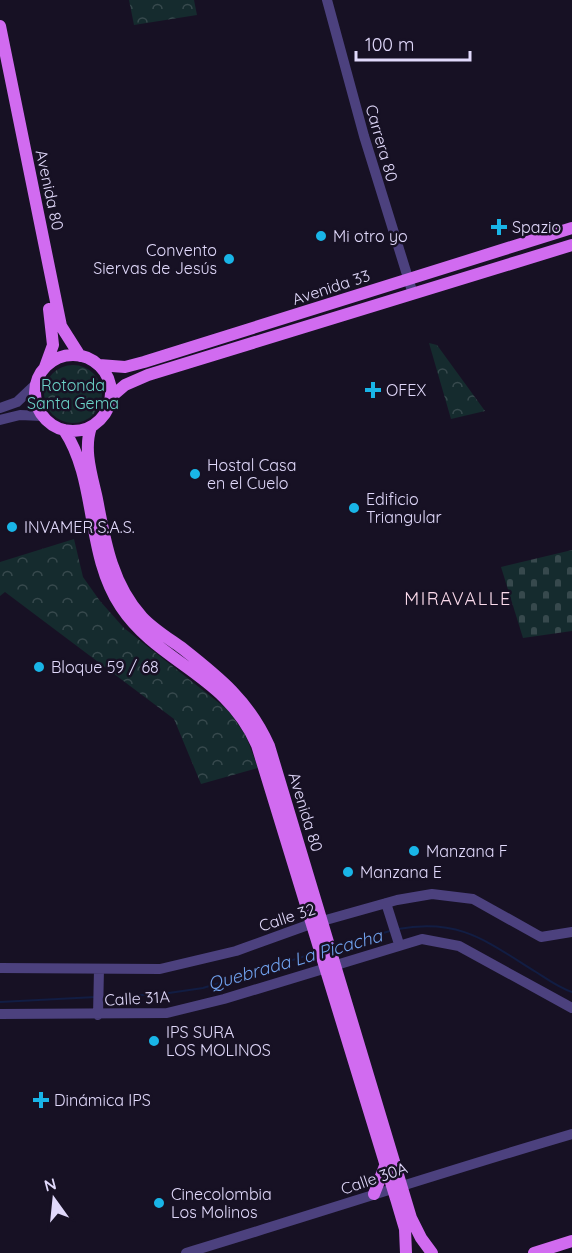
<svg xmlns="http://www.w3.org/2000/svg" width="572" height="1253" font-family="Quicksand,sans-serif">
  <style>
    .cemetery { fill: url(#cemetery-stones) }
    .park { fill: url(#park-crowns) }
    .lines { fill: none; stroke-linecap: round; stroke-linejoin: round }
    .stream { stroke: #121d43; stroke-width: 2 }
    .minor { stroke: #4c417e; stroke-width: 10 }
    .major { stroke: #d16bf0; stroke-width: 12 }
    .poi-dot { fill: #19b5e7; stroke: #171124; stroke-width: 2 }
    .labels { text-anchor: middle; stroke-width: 5; stroke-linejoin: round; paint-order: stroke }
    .street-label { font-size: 16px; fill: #e1d9fb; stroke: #171124 }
    .poi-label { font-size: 16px; fill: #e1d9fb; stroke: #171124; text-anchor: start }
    .park-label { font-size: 16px; fill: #6cd4c9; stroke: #171124 }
    .neighbourhood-label { font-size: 18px; letter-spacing: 1.5px; fill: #fbdaeb; stroke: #171124 }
    .water-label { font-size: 18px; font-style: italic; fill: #71a3f0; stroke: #171124 }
  </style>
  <defs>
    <pattern id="cemetery-stones" width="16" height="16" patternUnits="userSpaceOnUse" patternTransform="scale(1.5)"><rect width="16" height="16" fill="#152b2e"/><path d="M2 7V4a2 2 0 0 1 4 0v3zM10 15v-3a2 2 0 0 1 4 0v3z" fill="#37494d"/></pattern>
    <pattern id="park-crowns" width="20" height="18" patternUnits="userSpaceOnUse" patternTransform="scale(1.5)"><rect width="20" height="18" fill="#152b2e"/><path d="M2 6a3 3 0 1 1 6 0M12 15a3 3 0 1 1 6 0" fill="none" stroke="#37494d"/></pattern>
  </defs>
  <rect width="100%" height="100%" fill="#171124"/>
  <path class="cemetery" d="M572 550V631L523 638 501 567Z"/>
  <path class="park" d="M129 0H194L197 15 134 25Z
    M429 343 437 345 485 411 451 419Z
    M44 394a29 29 0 1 1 58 0a29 29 0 1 1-58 0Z
    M74 539 83 577 100 601 124 628 228 710 246 736 258 768 201 784 174 719 5 592 0 596V562Z"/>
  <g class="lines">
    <path class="stream" d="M398 929C460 918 486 941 536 972 547 979 559 988 572 992
      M335 947 390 931
      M102 997 162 994 203 988 315 953
      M0 1002 96 997"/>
    <path class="minor" d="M327 0 364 136 413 294
      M0 408 17 402 35 385
      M0 420 20 415 42 416
      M386 903 399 944
      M0 968 160 969 236 951 308 925 397 900 432 894 473 899 541 937 572 932
      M0 1014 167 1013 224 999 422 939 459 946 572 1008
      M98 1015 99 969
      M186 1253C315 1214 443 1172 572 1134"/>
    <path class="major" d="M0 26 61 326 80 356
      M35 393a38 38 0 1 1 76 0a38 38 0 1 1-76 0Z
      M99 365 125 367 144 362 572 228
      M45 367 53 345 49 309
      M111 397 125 385 148 375 572 245
      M91 427C83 450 92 476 97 499 105 542 112 584 142 617 153 629 168 638 182 648 220 678 249 701 269 746L411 1218 421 1238 432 1253
      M64 430C98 481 85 553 121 607 159 664 226 674 257 745L397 1202 405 1229 406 1253
      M374 1194 385 1166
      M534 1253 572 1241"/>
  </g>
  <g class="poi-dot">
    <path d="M496 218h6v6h6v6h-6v6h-6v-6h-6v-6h6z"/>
    <circle cx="321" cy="236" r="6"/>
    <circle cx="229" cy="259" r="6"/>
    <path d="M370 381h6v6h6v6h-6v6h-6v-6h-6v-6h6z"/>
    <circle cx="195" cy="474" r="6"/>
    <circle cx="354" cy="508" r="6"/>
    <circle cx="12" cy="527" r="6"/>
    <circle cx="39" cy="667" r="6"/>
    <circle cx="414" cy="851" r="6"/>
    <circle cx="348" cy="872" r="6"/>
    <circle cx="154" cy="1041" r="6"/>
    <path d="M38 1091h6v6h6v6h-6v6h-6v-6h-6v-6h6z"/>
    <circle cx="159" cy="1203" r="6"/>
  </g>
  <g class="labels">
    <g class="street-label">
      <text transform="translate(382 143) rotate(74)" y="6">Carrera 80</text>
      <text transform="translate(50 190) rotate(78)" y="6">Avenida 80</text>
      <text transform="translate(331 287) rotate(-18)" y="6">Avenida 33</text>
      <text transform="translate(306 812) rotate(73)" y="6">Avenida 80</text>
      <text transform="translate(287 917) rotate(-18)" y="6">Calle 32</text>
      <text transform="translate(137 998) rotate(-3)" y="6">Calle 31A</text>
      <text transform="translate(374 1178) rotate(-19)" y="6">Calle 30A</text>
    </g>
    <g class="poi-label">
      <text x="512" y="233">Spazio</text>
      <text x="333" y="242">Mi otro yo</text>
      <text x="217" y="256" text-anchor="end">Convento<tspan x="217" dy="18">Siervas de Jesús</tspan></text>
      <text x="386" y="396">OFEX</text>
      <text x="207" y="471">Hostal Casa<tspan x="207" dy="18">en el Cuelo</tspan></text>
      <text x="366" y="505">Edificio<tspan x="366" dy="18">Triangular</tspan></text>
      <text x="24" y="533">INVAMER S.A.S.</text>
      <text x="51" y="673">Bloque 59 / 68</text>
      <text x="426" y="857">Manzana F</text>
      <text x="360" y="878">Manzana E</text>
      <text x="166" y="1038">IPS SURA<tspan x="166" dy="18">LOS MOLINOS</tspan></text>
      <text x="54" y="1106">Dinámica IPS</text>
      <text x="171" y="1200">Cinecolombia<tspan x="171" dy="18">Los Molinos</tspan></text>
    </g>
    <g class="park-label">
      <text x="73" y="391">Rotonda<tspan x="73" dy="18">Santa Gema</tspan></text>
    </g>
    <g class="neighbourhood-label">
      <text x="458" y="605">MIRAVALLE</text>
    </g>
    <g class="water-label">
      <text transform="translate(295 960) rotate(-16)" y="6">Quebrada La Picacha</text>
    </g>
  </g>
  <g transform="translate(54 1199) rotate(345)" stroke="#171124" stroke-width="4.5" paint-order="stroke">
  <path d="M0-4.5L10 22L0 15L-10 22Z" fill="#e1d9fb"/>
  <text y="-9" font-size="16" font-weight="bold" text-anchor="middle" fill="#e1d9fb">N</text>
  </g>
  <path d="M356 51v9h114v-9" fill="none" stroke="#e1d9fb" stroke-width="3"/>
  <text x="365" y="51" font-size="18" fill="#e1d9fb" stroke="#171124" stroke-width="4.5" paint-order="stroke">100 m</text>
</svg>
